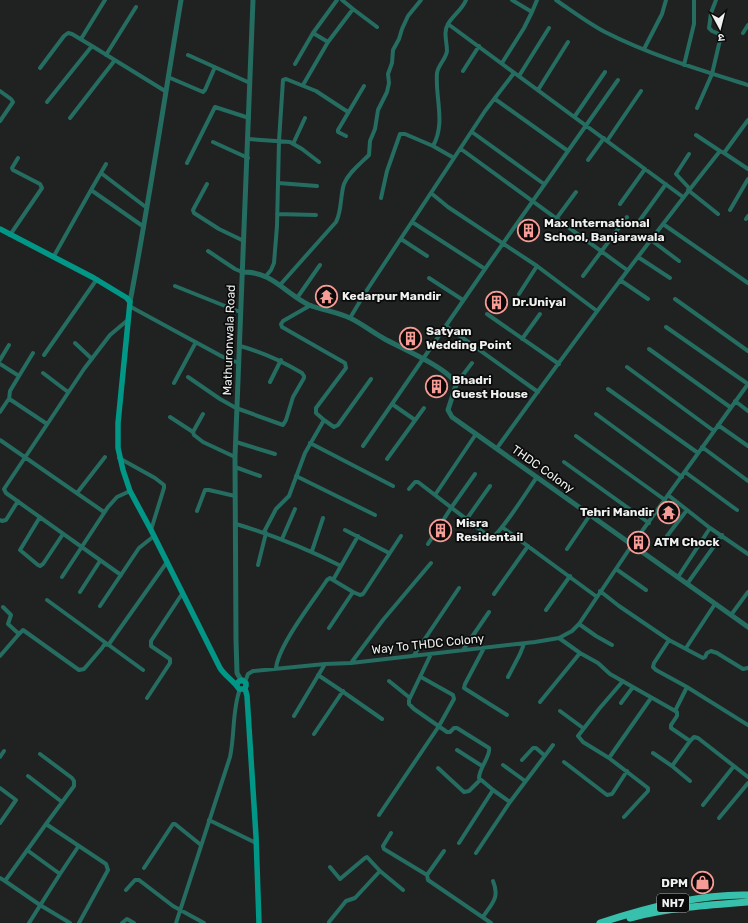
<svg xmlns="http://www.w3.org/2000/svg" width="748" height="923" font-family="Rubik,'Noto Sans Devanagari',sans-serif">
  <style>
    .lines { fill: none; stroke-linecap: round; stroke-linejoin: round }
    .minor { stroke: #256c61; stroke-width: 4 }
    .tertiary { stroke: #256c61; stroke-width: 5 }
    .secondary { stroke: #019685; stroke-width: 5.5 }
    .trunk { stroke: #37c0ac; stroke-width: 7 }
    .labels { text-anchor: middle; stroke-width: 3.5; stroke-linejoin: round; paint-order: stroke }
    .shield { fill: #0a0b0a; stroke: #aaacaa; stroke-width: 1 }
    .shield-label { font-size: 11px; font-weight: bold; fill: #eef1ef }
    .poi-label { font-size: 12px; font-weight: bold; fill: #eef1ef; stroke: #0a0b0a; text-anchor: start }
    .street-label { font-size: 12px; fill: #eef1ef; stroke: #0a0b0a }
  </style>
  <rect width="100%" height="100%" fill="#1f2220"/>
  <g class="lines">
    <path class="minor" d="M466 0C462 10 453 15 448 24L683 197
      M556 0C572 11 588 23 605 32 650 55 700 70 748 85
      M353 9 377 27
      M532 12 537 0
      M448 24C443 33 447 41 447 51 446 59 438 65 437 73 435 98 446 123 433 146L454 158
      M313 33 328 42
      M743 33 748 25
      M81 39 105 0
      M644 49 662 14 666 0
      M106 55 136 7
      M188 55 250 83
      M502 63 524 28 532 12 512 0
      M295 64 313 33 337 0
      M684 65 694 24V0
      M40 68 64 36 68 33 72 34 92 46
      M463 71 479 46
      M519 76 549 28
      M168 77 203 92 205 90 215 67
      M303 85 328 42 353 9 342 0
      M538 90 568 42
      M0 91 11 99 13 102 0 121
      M495 99 568 151
      M47 102 92 46 165 91
      M697 108 712 74 720 40 719 34 712 31 709 28 711 13 716 0
      M575 116 605 72
      M70 118 115 60
      M472 132 544 184
      M696 135 720 151
      M346 136 338 132V130L364 86
      M248 139 290 142 302 149 319 162
      M607 141 641 91
      M213 142 248 158
      M293 144 305 118
      M461 149 627 270
      M724 153 748 169
      M689 154 676 174 690 189
      M588 160 604 138
      M187 163 215 107 249 118
      M101 173 147 208
      M278 183 317 186
      M207 184 193 210 194 213 219 229 244 241
      M91 190 106 164
      M688 190 718 214
      M431 193 448 207 537 266 597 311
      M381 198 387 171 400 134H405L433 146
      M620 204 645 169
      M730 210 748 179
      M277 214 316 215
      M556 219 576 192
      M746 219 748 216
      M640 220 666 184
      M412 222 485 269
      M663 224 748 283
      M10 235 42 188 40 184 13 170 12 168 18 158
      M401 239 427 256
      M651 240 679 261
      M208 251 235 269 242 272
      M54 256 91 190 144 227
      M638 257 670 278
      M266 276 271 270 274 263 277 226 279 141 283 80 286 79 316 91 348 112
      M583 276 627 217
      M429 278 463 300
      M620 280 648 299
      M280 285 336 222C342 211 340 196 344 184 349 172 360 164 369 155L370 141 375 129 378 110 387 92 389 83 388 74 392 63 393 50 399 39 402 29 408 16 421 0
      M175 286 240 312
      M519 294 537 266
      M297 298 320 265
      M675 299 748 351
      M131 307 223 357 239 363
      M487 314 559 364
      M350 318 365 293 485 111 514 73
      M446 326 538 392
      M666 327 748 384
      M522 339 540 314
      M75 343 92 359
      M649 349 730 407
      M44 355 97 279
      M0 360 9 345
      M0 364 19 376 10 391 9 400
      M627 367 714 431
      M43 373 68 392
      M19 376 33 353
      M188 377 220 399 236 408 283 425 286 420 293 397 304 378V376L302 373C282 361 262 352 240 346
      M270 382 281 360
      M174 383 196 342
      M456 384 472 363
      M608 389 698 453
      M735 401 748 411
      M392 404 415 420
      M0 412 8 400H11L47 424
      M203 414 193 432 194 435 203 442 235 457
      M596 414 682 477
      M170 417 193 432
      M324 420 334 427 338 425 371 379
      M718 425 748 446
      M576 436 665 500
      M0 440 104 512
      M236 442 275 454
      M310 443 393 486
      M363 446 485 269 618 80
      M702 447 748 481
      M497 448C569 348 643 248 720 151L724 153 748 120
      M119 458 155 478 164 485V488L151 530
      M387 459 424 408
      M564 462 649 523
      M235 467 260 476
      M685 472 737 510
      M296 476 375 515
      M409 489 415 482H418L491 538C500 535 529 488 537 477
      M77 493 105 457
      M435 495 476 434
      M668 495 710 528 748 554
      M197 511 205 490H209L235 496
      M40 517 20 550 38 565 40 566 43 564 63 534
      M0 520 2 521 6 520 18 501
      M466 520 490 486
      M236 524C273 535 307 549 341 566
      M502 527 597 597
      M345 530 389 553
      M264 532 276 509 289 496 305 453 324 420 316 413V408L346 368 345 363 282 327 281 324 283 321 311 305
      M667 536 687 510
      M282 539 295 509
      M428 544 451 508 475 474
      M567 549 590 515
      M312 551 323 518
      M258 565 266 533
      M616 569 646 590
      M121 575 6 493 4 489 84 369 110 335 129 319
      M62 577 108 507 117 497 130 491
      M678 577 710 528
      M687 584 722 535
      M600 591 619 606 669 640 703 658 705 657 707 653 711 651 717 653 743 669 748 668
      M80 592 100 561
      M353 592 360 595 363 594 401 536
      M494 594 528 546
      M47 600 143 670
      M100 606 139 548 154 536
      M3 607 11 615 8 624 19 634
      M546 610 570 576
      M731 615 748 592
      M579 624 596 636 612 645
      M329 628 353 592 333 580
      M559 638 580 653 598 663 610 674 677 712V716L671 725V728L690 741
      M669 640 654 663 653 667 656 670 687 687 675 711
      M484 648 465 684 464 688 507 715
      M686 648 715 604
      M463 650 489 612
      M431 654 409 700V704L414 709 447 732H450L454 728H457L489 748C491 756 479 768 479 778L493 790 510 802
      M414 655 459 588
      M0 656 19 634 23 630 79 670 84 669 102 648 104 645 109 644 167 562
      M351 663 383 620 431 563
      M276 669C277 647 314 600 327 580L330 578 333 580 358 536
      M318 675 339 689 382 719
      M508 677 520 654 524 644
      M389 681 410 698
      M623 681 599 709 578 736 583 742 609 758 648 788V791L624 817
      M245 682 248 674 253 671 325 664 351 663 535 642 559 638 572 631 579 624 632 545 748 384
      M687 687 748 725
      M147 698 170 663V659L151 646V641L182 594
      M540 702 580 653
      M621 703 633 687
      M560 711 583 728
      M294 716 325 664
      M314 734 343 691
      M457 750 482 766
      M653 753 672 766
      M40 754 72 778 74 781V786L46 824
      M0 757 4 751
      M609 758 651 698
      M522 760 533 748H536L544 755
      M564 762 607 795 612 794 627 771
      M503 765 525 781
      M438 768 464 792 469 791 480 780
      M28 776 62 802
      M690 781 672 766 690 741 694 737 698 738 748 777
      M0 788 16 800 0 823
      M703 805 734 766
      M379 815 439 726 454 699 453 695 421 677
      M719 818 748 783
      M209 820 256 843
      M391 833 383 846 384 849 427 875
      M459 843 493 790
      M27 850 60 874 78 847
      M444 851 427 875 428 880 491 923
      M476 853 510 802 553 745
      M330 867 340 879 365 858 367 857 380 871 403 890
      M144 868 173 824H175L201 845
      M0 878 5 881 46 824 106 864 108 870 79 923
      M5 881 40 905 70 923
      M126 890 135 880H139L173 906 204 923
      M483 917C492 903 500 898 493 881
      M329 922 346 901 355 898 380 871
      M29 923 60 874
      M122 923 127 919 134 923
      M176 923 230 757C235 734 232 710 240 689"/>
    <path class="tertiary" d="M242 272C271 271 285 293 309 305 322 310 337 312 350 318 361 323 372 332 383 338 398 347 452 369 456 385L448 410 452 417 748 627
      M130 302C149 202 164 101 181 0
      M241 680 237 673 236 640 235 457 253 0"/>
    <path class="secondary" d="M0 229 94 278 127 298 130 302 118 423V448L123 470 130 491 151 530 220 668C225 676 234 681 239 689H244L246 686V683L242 680 238 682 237 685
      M245 688 247 696 256 836 259 923"/>
    <path class="trunk" d="M630 918C668 908 708 905 748 902
      M600 923C645 908 700 894 748 895"/>
  </g>
  <defs>
    <symbol id="building-ring" viewBox="-11 -11 22 22"><circle r="9.5" fill="#0a0b0a" stroke="#f59c96" stroke-width="1.5"/><path d="M-4-6H4V6H1V3H-1V6H-4ZM-2.5-4.3h1.7v1.8h-1.7ZM.8-4.3h1.7v1.8H.8ZM-2.5-1h1.7V.8h-1.7ZM.8-1h1.7V.8H.8Z" fill="#f59c96"/></symbol>
    <symbol id="temple-ring" viewBox="-11 -11 22 22"><circle r="9.5" fill="#0a0b0a" stroke="#f59c96" stroke-width="1.5"/><path d="M0-6L5-2H3V0L6.5 2.5H4V6H1.5V3h-3V6H-4V2.5H-6.5L-3 0V-2H-5Z" fill="#f59c96"/></symbol>
    <symbol id="shop-ring" viewBox="-11 -11 22 22"><circle r="9.5" fill="#0a0b0a" stroke="#f59c96" stroke-width="1.5"/><path d="M-5-2.5h2.3a2.7 3.5 0 0 1 5.4 0H5L5.5 6h-11ZM-1.5-2.5h3a1.5 2.3 0 0 0-3 0Z" fill="#f59c96"/></symbol>
  </defs>
  <g fill-rule="evenodd">
    <use href="#building-ring" x="516" y="218" width="25" height="25"/>
    <use href="#temple-ring" x="314" y="284" width="25" height="25"/>
    <use href="#building-ring" x="484" y="290" width="25" height="25"/>
    <use href="#building-ring" x="398" y="326" width="25" height="25"/>
    <use href="#building-ring" x="424" y="374" width="25" height="25"/>
    <use href="#temple-ring" x="656" y="500" width="25" height="25"/>
    <use href="#building-ring" x="428" y="518" width="25" height="25"/>
    <use href="#building-ring" x="626" y="530" width="25" height="25"/>
    <use href="#shop-ring" x="690" y="870" width="25" height="25"/>
  </g>
  <g class="labels">
    <rect class="shield" x="657" y="894" width="32" height="18" rx="3"/>
    <g class="shield-label">
      <text x="673" y="907">NH7</text>
    </g>
    <g class="poi-label">
      <text x="544" y="227">Max International<tspan x="544" dy="14">School, Banjarawala</tspan></text>
      <text x="342" y="300">Kedarpur Mandir</text>
      <text x="512" y="306">Dr.Uniyal</text>
      <text x="426" y="335">Satyam<tspan x="426" dy="14">Wedding Point</tspan></text>
      <text x="452" y="384">Bhadri<tspan x="452" dy="14">Guest House</tspan></text>
      <text x="654" y="516" text-anchor="end">Tehri Mandir</text>
      <text x="456" y="527">Misra<tspan x="456" dy="14">Residentail</tspan></text>
      <text x="654" y="546">ATM Chock</text>
      <text x="688" y="887" text-anchor="end">DPM</text>
    </g>
    <g class="street-label">
      <text transform="translate(229 340) rotate(-88)" y="4">Mathuronwala Road</text>
      <text transform="translate(543 469) rotate(35)" y="4">THDC Colony</text>
      <text transform="translate(428 644) rotate(-6)" y="4">Way To THDC Colony</text>
    </g>
  </g>
  <g transform="translate(720 28) rotate(173)" stroke="#0a0b0a" stroke-width="3" paint-order="stroke">
  <path d="M0-3L7 15L0 10L-7 15Z" fill="#eef1ef"/>
  <text y="-6" font-size="11" font-weight="bold" text-anchor="middle" fill="#eef1ef">उ</text>
  </g>
</svg>
